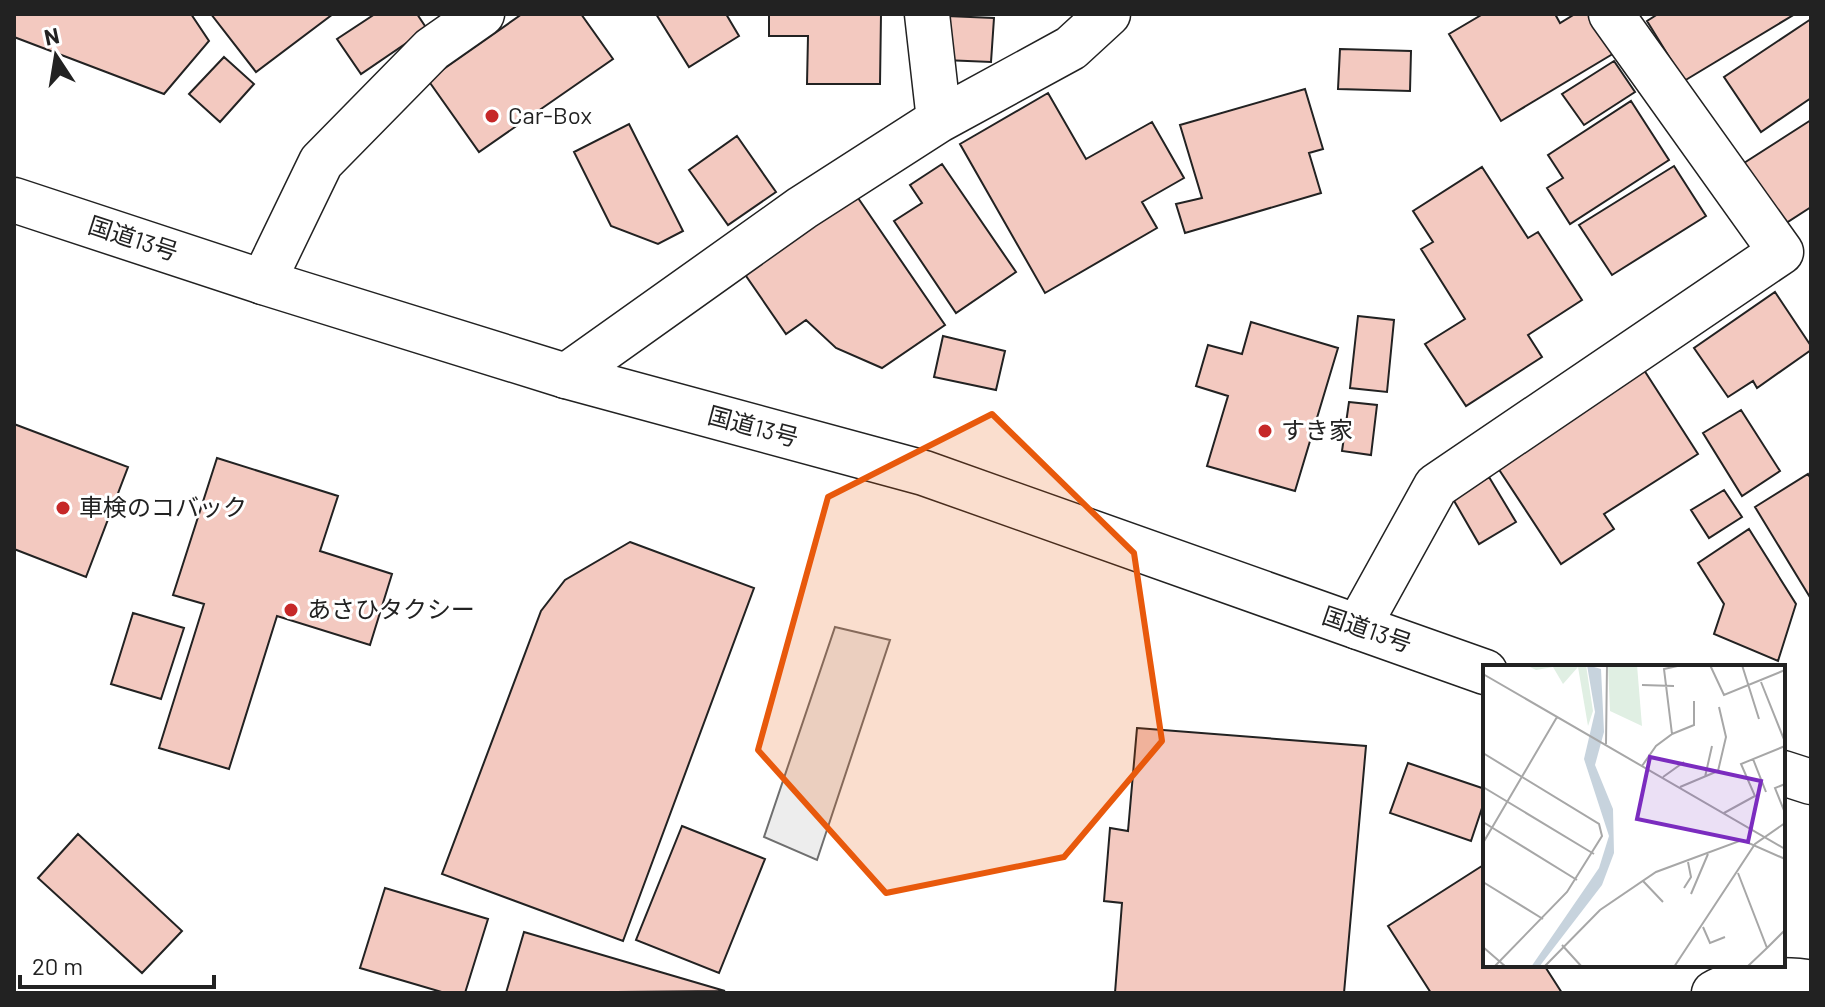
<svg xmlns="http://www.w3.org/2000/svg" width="1825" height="1007" font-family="Barlow,'Noto Sans JP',sans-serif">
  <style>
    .parking { fill: #ededed; stroke: #6f6f6f; stroke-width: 2 }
    .building { fill: #f3c9c0; stroke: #222; stroke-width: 2 }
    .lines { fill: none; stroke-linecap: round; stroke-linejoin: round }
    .minor-casing { stroke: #222; stroke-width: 47 }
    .trunk-casing { stroke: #222; stroke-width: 47 }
    .minor { stroke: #fff; stroke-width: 44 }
    .trunk { stroke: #fff; stroke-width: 44 }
    .marked { fill: #e8590c; fill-opacity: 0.2; stroke: #e8590c; stroke-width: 6; stroke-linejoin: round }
    .poi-dot { fill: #c62828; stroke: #fff; stroke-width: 3 }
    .labels { text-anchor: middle; stroke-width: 6; stroke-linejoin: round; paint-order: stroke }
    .poi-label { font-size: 24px; fill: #222; stroke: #fff; text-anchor: start }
    .street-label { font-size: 24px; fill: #222; stroke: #fff }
    .inset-road { fill: none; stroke: #a7a7a7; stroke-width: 2 }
    .view { fill: #7b2cbf; fill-opacity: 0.15; stroke: #7b2cbf; stroke-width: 4 }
    .inset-edge { fill: none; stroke: #222; stroke-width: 4 }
  </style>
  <rect width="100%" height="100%" fill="#fff"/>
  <path class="parking" d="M835 627 890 640 817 860 764 837Z"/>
  <path class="building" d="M14 14H191L209 41 164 94 14 37Z
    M211 14H333L256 72Z
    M375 14H417L427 29 361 74 337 39Z
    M522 14H581L613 59 479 152 428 80Z
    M656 14H726L739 36 689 67Z
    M769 14H881L880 84H807L808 36H769Z
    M1483 14H1555L1560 23 1575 14H1592L1616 52 1501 121 1449 34Z
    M1658 14H1795L1684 81 1647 21Z
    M947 16 994 18 991 62 944 60Z
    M1811 19V98L1761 132 1724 77Z
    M1340 49 1411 51 1410 91 1338 89Z
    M224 57 254 84 220 122 189 94Z
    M1614 61 1635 92 1584 125 1562 94Z
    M1305 89 1323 149 1309 153 1321 193 1185 233 1176 204 1202 198 1180 125Z
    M1048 93 1086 159 1152 122 1184 178 1142 202 1157 228 1045 293 960 144Z
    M1631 101 1669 160 1570 224 1547 188 1563 178 1548 155Z
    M1811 120V207L1783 225 1744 163Z
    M629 124 683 231 658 244 611 226 574 152Z
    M737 136 776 192 728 225 689 170Z
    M942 164 1016 272 956 313 894 221 922 203 910 185Z
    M1674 166 1706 216 1612 275 1579 225Z
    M1482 167 1528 238 1538 232 1582 300 1528 335 1542 357 1466 406 1425 344 1465 319 1421 249 1433 242 1413 211Z
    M856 195 945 325 882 368 836 348 806 320 786 334 744 273Z
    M1775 292 1811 346V350L1757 388 1753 381 1728 397 1694 348Z
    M1358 316 1394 320 1387 392 1350 388Z
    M1251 322 1338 348 1295 491 1207 466 1228 396 1196 386 1208 345 1242 354Z
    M943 336 1005 351 996 390 934 377Z
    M1644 370 1698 454 1604 514 1614 529 1561 564 1496 465Z
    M1349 402 1377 405 1371 455 1342 451Z
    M1741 410 1780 471 1742 496 1703 433Z
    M14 424 128 467 86 577 14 549Z
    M217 458 338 496 320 551 392 574 370 645 277 616 229 769 159 748 204 604 173 595Z
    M1808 474 1811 479V599L1755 507Z
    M1489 477 1516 522 1479 544 1453 499Z
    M1724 490 1742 517 1709 538 1691 510Z
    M1749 529 1796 604 1778 661 1714 634 1724 604 1698 563Z
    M630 542 754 588 623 941 442 874 541 611 565 580Z
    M133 613 184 628 161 699 111 684Z
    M1137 728 1366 746 1344 993H1115L1122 903 1104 901 1110 828 1128 831Z
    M1408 763 1485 789V799L1471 841 1390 813Z
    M682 826 765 859 719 973 636 940Z
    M78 834 182 931 142 973 38 878Z
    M1485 864V965H1544L1562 993H1431L1388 926Z
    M385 888 488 919 465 993H445L360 968Z
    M524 932 725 991 506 993Z"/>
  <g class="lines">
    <defs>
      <path id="minor" d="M927 14 939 120
        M263 282 321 162 432 49 482 14
        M566 376 802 208 939 120 1071 48 1108 14
        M1358 627 1436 486 1781 252 1611 14
        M1714 993C1735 980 1788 978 1811 983"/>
      <path id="trunk" d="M14 200 263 282 566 376 924 473 1485 672
        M1783 773 1811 782"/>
    </defs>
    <use href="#minor" class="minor-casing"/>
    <use href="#trunk" class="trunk-casing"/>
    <use href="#minor" class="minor"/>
    <use href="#trunk" class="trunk"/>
  </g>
  <path class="marked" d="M992 414 1134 553 1162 741 1064 857 886 893 758 750 828 497Z"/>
  <g class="poi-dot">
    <circle cx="492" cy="116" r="8"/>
    <circle cx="1265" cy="431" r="8"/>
    <circle cx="63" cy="508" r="8"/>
    <circle cx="291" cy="610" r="8"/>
  </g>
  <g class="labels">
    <g class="poi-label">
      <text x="508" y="124">Car-Box</text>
      <text x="1281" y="439">すき家</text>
      <text x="79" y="516">車検のコバック</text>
      <text x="307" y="618">あさひタクシー</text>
    </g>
    <g class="street-label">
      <text transform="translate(133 239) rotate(18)" y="8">国道13号</text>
      <text transform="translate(753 427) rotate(15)" y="8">国道13号</text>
      <text transform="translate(1367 630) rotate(19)" y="8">国道13号</text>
    </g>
  </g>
  <g transform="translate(1483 665)">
    <rect width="302" height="302" fill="#fff"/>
    <path d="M43 0H103L110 46 105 61 95 2 80 19 70 2 53 5ZM125 0H154L159 61 127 46Z" fill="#e0efe3"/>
    <path d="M104 0 118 4 121 67 112 100 130 144 131 188 119 220 56 302H48L116 203 126 171 101 94 112 47Z" fill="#c7d3dd"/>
    <path class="inset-road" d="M227 0 241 30 302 5M259 0 276 54M0 9 302 184M278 17 302 77M159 20 191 21M189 69 211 60V36M123 79 124 0M0 88 116 159 119 171 84 227 11 302M270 94 283 127M159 101 173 81 189 69 181 4 199 0M180 112 201 97M222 112 229 81M302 119 292 123 302 148M0 122 111 189M197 122 235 106 243 72 236 42M241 148 272 131 258 99 302 81M0 157 94 215M0 178 74 52M255 208 284 283 264 302M160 216 180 237M0 217 60 254M201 223 208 212 205 197M208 229 225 189M220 262 227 278 242 272M79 280 99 302M0 282 23 302M284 283 302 265M61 302 117 245 173 207 259 175 302 194M191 302 272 179 302 158"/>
    <path class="view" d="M167 92 278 116 265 177 154 154Z"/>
    <rect width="302" height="302" class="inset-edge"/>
  </g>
  <rect width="1825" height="1007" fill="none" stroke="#222222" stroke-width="32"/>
  <g transform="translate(56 56) rotate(348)" stroke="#ffffff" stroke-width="6" paint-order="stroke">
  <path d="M0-6L14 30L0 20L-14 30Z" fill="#222222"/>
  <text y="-12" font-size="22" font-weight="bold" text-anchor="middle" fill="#222222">N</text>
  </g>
  <path d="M20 975v12h194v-12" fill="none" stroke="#222222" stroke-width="4"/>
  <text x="32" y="975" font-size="24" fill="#222222" stroke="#ffffff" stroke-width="6" paint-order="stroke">20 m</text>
</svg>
